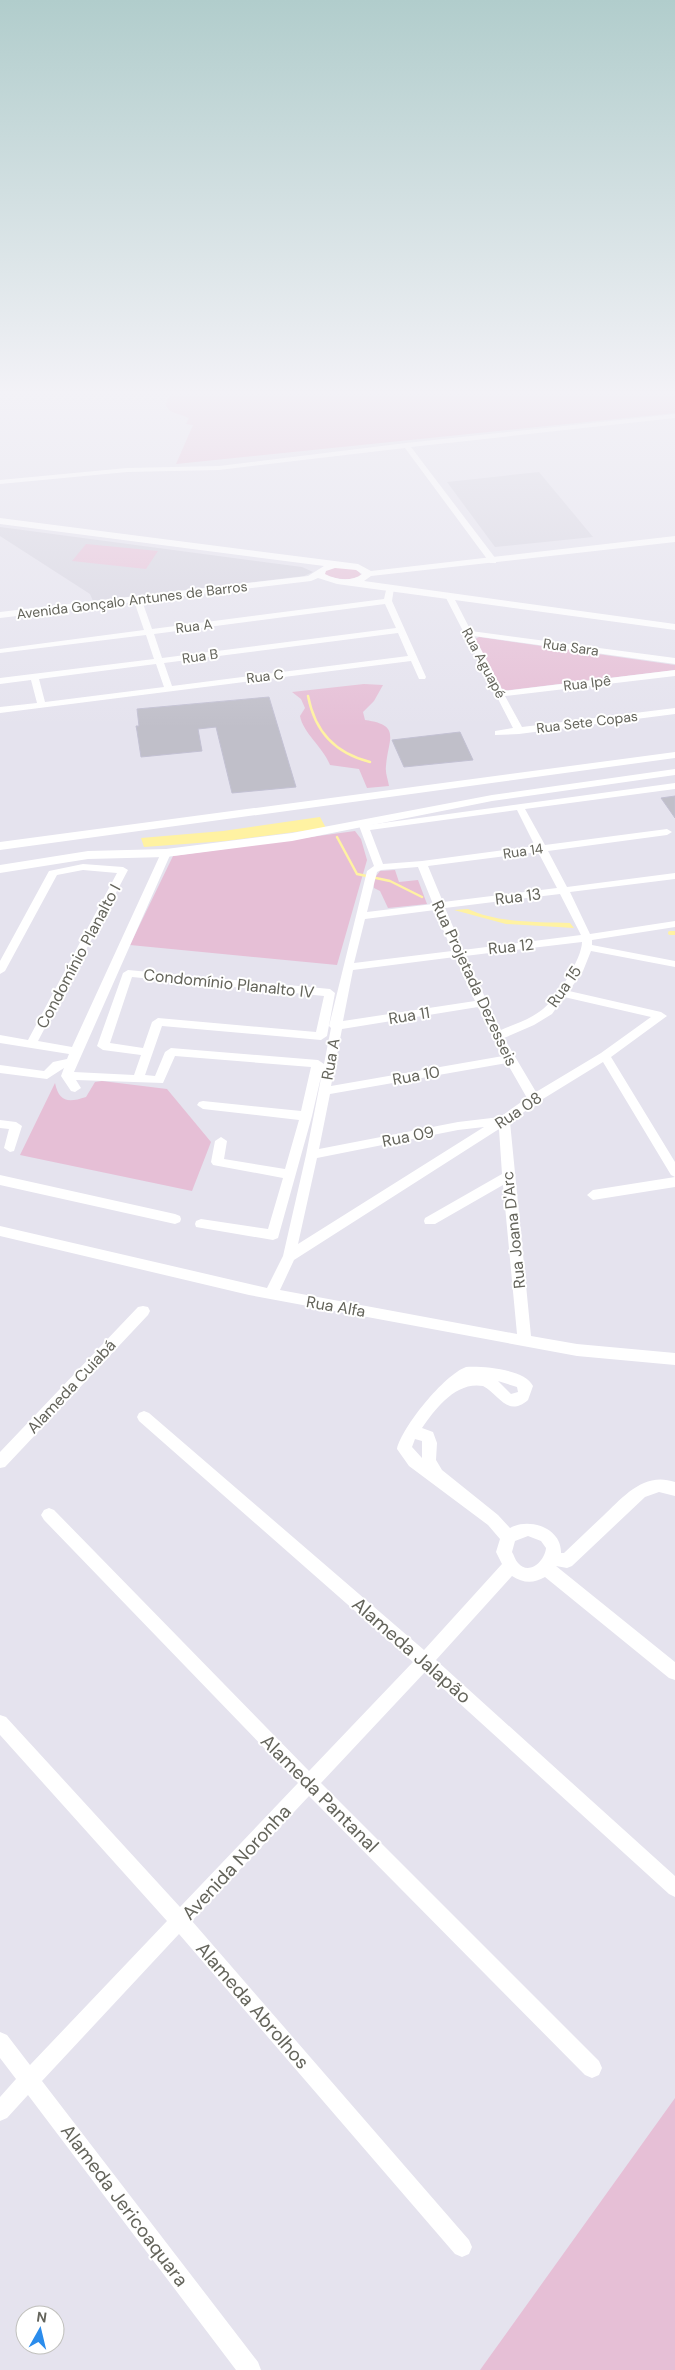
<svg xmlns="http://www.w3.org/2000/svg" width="675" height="2370" font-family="'DM Sans',sans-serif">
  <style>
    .education { fill: #d6d4e0 }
    .green { fill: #e6bfd6 }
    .water { fill: #fff2a2 }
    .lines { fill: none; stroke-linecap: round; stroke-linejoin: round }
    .stream-far1 { stroke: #fff2a2; stroke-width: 2.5 }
    .stream { stroke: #fff2a2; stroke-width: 4 }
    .building { fill: #c0bfc9; stroke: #c3c1d3 }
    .street { fill: #fff; fill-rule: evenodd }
    .secondary { fill: #fff; fill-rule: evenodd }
    .labels { text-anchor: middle; stroke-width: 4; stroke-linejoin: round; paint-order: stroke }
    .far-street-label { font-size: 14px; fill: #64645b; stroke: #fff }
    .street-label { font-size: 16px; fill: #64645b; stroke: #fff }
    .near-street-label { font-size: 19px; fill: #64645b; stroke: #fff }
  </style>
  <rect width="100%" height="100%" fill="#e5e3ee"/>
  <path class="education" d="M539 472 593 537 495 547 447 482Z
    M0 527 302 567 313 572 304 576 93 601 90 594 0 536Z"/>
  <path class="green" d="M171 396H675V413L176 464 193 425 186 424 189 418 170 411 166 406 167 400Z
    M86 544 158 551 146 569 72 561Z
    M331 567 357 569 361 575C351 582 334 579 323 574L324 570Z
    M479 637 675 665V670L501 691 475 639Z
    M364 684 383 685 374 701 363 712 365 720C402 725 388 739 386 766 385 773 388 779 389 786L367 788 359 769 330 765C323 747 303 733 300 716L305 708 301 699 292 692Z
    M355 831 361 839 367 860 337 965 130 945 173 856Z
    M395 870 399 882 418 880 427 904 388 908 380 891 374 888 373 880 380 871Z
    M102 1081 167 1089 211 1142 192 1191 20 1155 55 1083C59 1102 68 1103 86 1097L95 1082Z
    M675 2098V2370H480Z"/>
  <path class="water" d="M320 817 326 828 225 841 144 847 141 838 223 831Z
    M468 909C497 923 538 922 570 923L574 928 506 924 454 910Z"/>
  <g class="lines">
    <path class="stream-far1" d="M308 696C315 732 335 753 370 762
      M337 837 357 874 390 881 422 897"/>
    <path class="stream" d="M670 933H675"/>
  </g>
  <path class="building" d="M269 697 296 787 232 793 216 727 198 729 202 751 141 757 137 731 136 726H139L137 709Z
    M460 732 473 760 404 767 392 740Z
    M675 796V818L661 798Z"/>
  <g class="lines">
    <path class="street" d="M675 414V418L411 447 496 559V563H490L405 448 219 470 127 472 0 484V480L127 468 219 466 406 443Z
      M387 586 394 588 392 601 426 677 425 679H419L411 661 0 713V707L37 703 31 680 0 684V678L154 659 146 635 0 653V649L144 630 133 598 134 596 141 598 152 629 384 599ZM385 604 396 628 162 658 154 634ZM398 633 408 656 172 686 164 663ZM156 664 164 687 45 702 39 679Z
      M446 594 453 596 471 631 675 658V664L474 636 503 691 675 670V676L505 696 522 727 675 708V714L519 734 495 735V731L513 728 445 596Z
      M675 783V789L525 809 545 845 667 829 672 832 667 835 548 851 567 887 675 873V879L570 892 590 934 675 921V927L592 940V945L675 961V967L591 951 583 971 569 991 661 1012 667 1016 611 1057 675 1162V1177L671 1175 603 1062 538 1102 510 1122 531 1336 577 1344 675 1353V1365L577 1356 249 1295 0 1236V1226L267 1288 283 1256 306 1155 323 1068 312 1116 278 1238 273 1240 196 1227 195 1224 196 1221 201 1219 268 1229 283 1178 213 1165 211 1162 215 1141 221 1137 227 1141 224 1159 285 1169 299 1120 203 1109 197 1105 199 1102 203 1101 301 1111 311 1067 175 1056 163 1083 76 1080 81 1088 75 1092 71 1091 61 1076 64 1068 47 1079 0 1073V1065L44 1071 53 1062 67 1059 69 1054 0 1043V1035L28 1040 117 873 83 870 57 875 5 971 0 974V961L49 871 83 864 123 867 128 870 38 1041 72 1047 161 853 166 850 171 853 74 1072 134 1075 141 1055 103 1050 97 1046 123 973 128 970 330 989 335 993 327 1036 321 1040 162 1026 145 1075 155 1076 165 1052 171 1048 318 1060 324 1064 331 1028 329 1026 367 871 374 866 358 823 360 821H366L368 825ZM517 810 535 846 422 861 383 864 370 830ZM538 852 557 888 443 902 428 866ZM418 867 433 904 367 912 377 872 381 870ZM560 894 581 935 463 950 445 908ZM435 910 452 951 354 963 365 919ZM582 942C582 959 556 999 543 1009 531 1019 515 1024 501 1030L465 956ZM455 957 475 1001 343 1021 353 970ZM132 977 324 996 316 1032 158 1018 152 1022 143 1048 110 1043ZM564 997 651 1017 601 1053 536 1092 504 1038 534 1025 552 1014ZM478 1007 503 1056 331 1086 342 1029ZM507 1063 527 1098 500 1117 458 1122 319 1149 330 1094ZM484 1127 298 1244 317 1158 458 1130ZM499 1129 502 1174 425 1218 424 1221 425 1224H435L503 1185 517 1334 280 1290 294 1260Z
      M0 1120 16 1122 22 1126 14 1151 10 1152 4 1148 9 1129 0 1128Z
      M0 1175 175 1214 180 1216 181 1219 180 1222 175 1224 0 1185Z
      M675 1177V1187L593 1200 587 1195 593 1190Z
      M143 1306 148 1307 150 1311 148 1315 5 1467 0 1468V1452L138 1307Z
      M466 1367C483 1366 525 1369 533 1386L528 1400C507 1418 499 1394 483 1386 456 1381 435 1409 422 1428L433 1432 437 1443 436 1460 442 1470 498 1515 510 1528C529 1517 562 1528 561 1553H564C577 1541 590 1528 603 1516 623 1497 644 1471 675 1482V1496L659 1492 645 1497 572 1566 567 1568 556 1566 675 1662V1680L669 1678 545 1577C533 1584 523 1583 512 1576L436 1660 675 1876V1897L669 1894 425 1672 321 1783 599 2061 602 2068 599 2075 592 2078 585 2075 309 1796 192 1921 469 2240 472 2247 469 2254 462 2257 455 2254 179 1934 42 2081 258 2362 261 2370H236L28 2095 7 2118 0 2121V2097L16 2079 0 2058V2032L7 2035 30 2065 167 1921 0 1735V1715L6 1717 180 1907 298 1783 44 1520 41 1515 44 1510 49 1508 54 1510 309 1771 413 1662 139 1421 137 1417 139 1413 144 1411 149 1413 424 1650 502 1564 496 1552 500 1539 488 1525 409 1466 397 1449C402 1427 444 1375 466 1367ZM498 1381 517 1387 518 1392 511 1394ZM415 1439 422 1441V1458L412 1447ZM528 1536 541 1541 546 1548C545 1561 529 1576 518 1563 515 1560 514 1555 512 1552L515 1541Z"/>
    <path class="secondary" d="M0 518 358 564 371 571 675 536V542L371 576 364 581 675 624V630L337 584 318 578 311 581 0 618V612L308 576 324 566 0 524ZM335 568 356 570 362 574C352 582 336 580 325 574L326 571Z
      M675 752V758L0 850V842Z
      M675 769V775L492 801 292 841 166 857 88 859 0 873V865L88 851 166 849 292 833 492 795Z"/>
  </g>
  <linearGradient id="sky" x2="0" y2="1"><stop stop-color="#b1cdcc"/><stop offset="0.54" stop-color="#f3f2f7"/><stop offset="1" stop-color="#f3f2f7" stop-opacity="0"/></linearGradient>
  <rect width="675" height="728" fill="url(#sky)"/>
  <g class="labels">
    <g class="far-street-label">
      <text transform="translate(132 600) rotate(-7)" y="5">Avenida Gonçalo Antunes de Barros</text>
      <text transform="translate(194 626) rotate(-7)" y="5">Rua A</text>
      <text transform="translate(571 647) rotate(8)" y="5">Rua Sara</text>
      <text transform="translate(200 656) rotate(-8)" y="5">Rua B</text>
      <text transform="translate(484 663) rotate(62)" y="5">Rua Aguapé</text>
      <text transform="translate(265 676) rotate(-7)" y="5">Rua C</text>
      <text transform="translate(587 683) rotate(-7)" y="5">Rua Ipê</text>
      <text transform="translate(587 722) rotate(-7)" y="5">Rua Sete Copas</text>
      <text transform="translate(523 851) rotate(-8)" y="5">Rua 14</text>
    </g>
    <g class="street-label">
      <text transform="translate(518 896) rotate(-7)" y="6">Rua 13</text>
      <text transform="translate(511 946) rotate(-6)" y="6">Rua 12</text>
      <text transform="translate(78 956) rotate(-62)" y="6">Condomínio Planalto I</text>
      <text transform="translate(229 983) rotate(6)" y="6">Condomínio Planalto IV</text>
      <text transform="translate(475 983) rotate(65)" y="6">Rua Projetada Dezesseis</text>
      <text transform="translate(564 986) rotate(-55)" y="6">Rua 15</text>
      <text transform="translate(409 1015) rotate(-9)" y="6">Rua 11</text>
      <text transform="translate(330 1059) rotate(-80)" y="6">Rua A</text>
      <text transform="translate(416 1075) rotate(-10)" y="6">Rua 10</text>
      <text transform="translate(518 1110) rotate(-34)" y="6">Rua 08</text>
      <text transform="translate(408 1136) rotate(-11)" y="6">Rua 09</text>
      <text transform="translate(513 1230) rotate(-96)" y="6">Rua Joana D'Arc</text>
      <text transform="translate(336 1306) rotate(10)" y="6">Rua Alfa</text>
      <text transform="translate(71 1386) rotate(-47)" y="6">Alameda Cuiabá</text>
    </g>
    <g class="near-street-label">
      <text transform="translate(412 1650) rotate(41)" y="7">Alameda Jalapão</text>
      <text transform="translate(320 1793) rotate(45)" y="7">Alameda Pantanal</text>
      <text transform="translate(236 1862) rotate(-47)" y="7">Avenida Noronha</text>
      <text transform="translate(253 2005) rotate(49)" y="7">Alameda Abrolhos</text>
      <text transform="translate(125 2205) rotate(53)" y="7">Alameda Jericoaquara</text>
    </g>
  </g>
  <g transform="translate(40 2330) rotate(8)"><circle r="24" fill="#ffffff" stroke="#c1c1bd"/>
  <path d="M0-4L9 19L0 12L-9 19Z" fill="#2b8cec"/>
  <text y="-8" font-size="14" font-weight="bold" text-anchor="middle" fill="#64645b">N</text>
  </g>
</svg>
